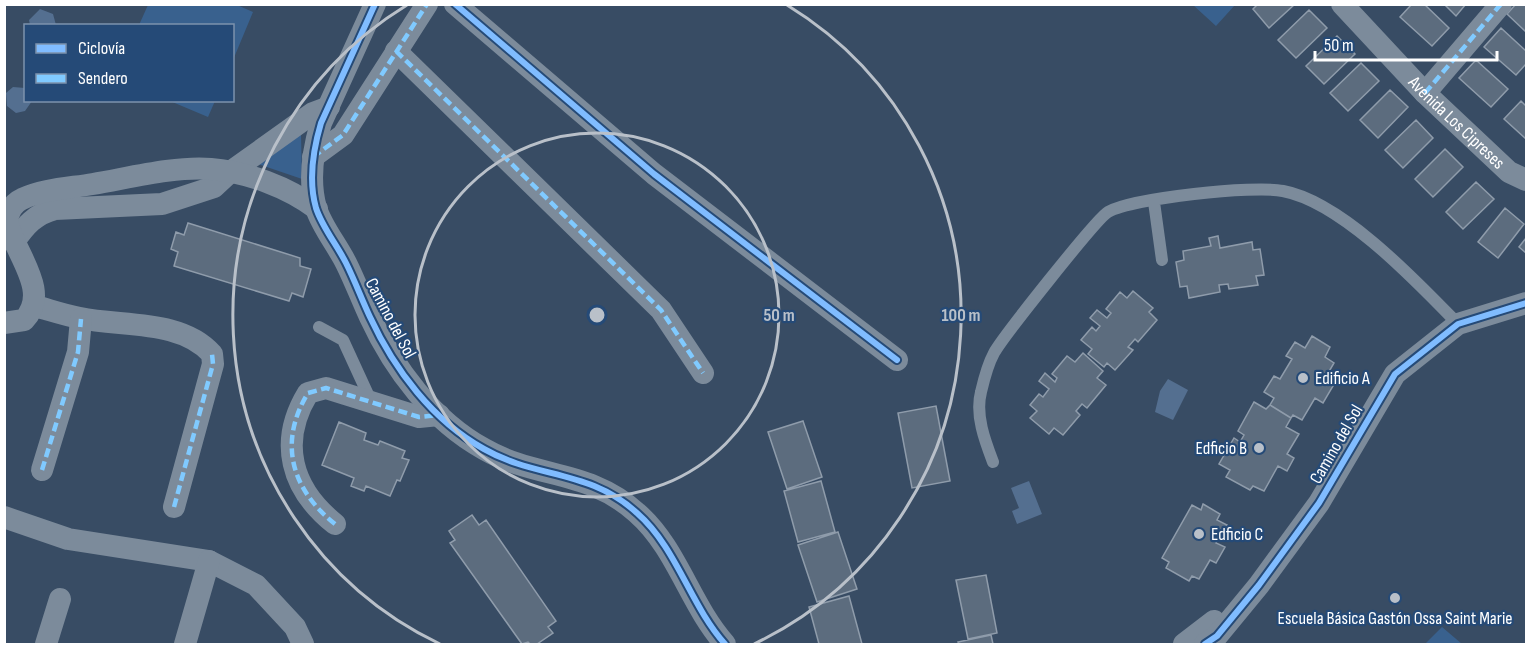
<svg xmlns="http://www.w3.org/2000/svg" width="1531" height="649" font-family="'Sofia Sans Condensed',sans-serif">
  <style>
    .green { fill: #39618e }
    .water { fill: #546f90 }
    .building { fill: #5c6c7e; stroke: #8f9cab; stroke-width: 1.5 }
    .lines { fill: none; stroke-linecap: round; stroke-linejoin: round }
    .service { stroke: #7c8b9b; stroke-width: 12 }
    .minor { stroke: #7c8b9b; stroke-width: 22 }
    .quiet { stroke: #80caff; stroke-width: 4.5; stroke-dasharray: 9 4.5; stroke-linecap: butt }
    .cycleway-casing { stroke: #254a77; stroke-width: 10 }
    .cycleway { stroke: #80bcff; stroke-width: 6 }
    .ring { fill: none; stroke: #b9c0c9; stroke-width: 3 }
    .poi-dot { fill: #b9c0c9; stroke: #254a77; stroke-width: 2 }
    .labels { text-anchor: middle; stroke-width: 4.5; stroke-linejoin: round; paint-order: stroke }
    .street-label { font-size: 18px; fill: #fff; stroke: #254a77 }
    .poi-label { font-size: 18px; fill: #fff; stroke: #254a77; text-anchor: start }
    .centre { fill: #b9c0c9; stroke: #254a77; stroke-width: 3 }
    .ring-label { font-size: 18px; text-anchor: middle; font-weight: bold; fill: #b9c0c9; stroke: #254a77; stroke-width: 4.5; stroke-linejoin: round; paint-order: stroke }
  </style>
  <rect width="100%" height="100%" fill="#384c64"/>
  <path class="green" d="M148 5H237L253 12 233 60 232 26 139 25Z
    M1193 5H1235L1216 26Z
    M170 101H215L208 117Z
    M301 134 302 179 258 164Z
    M1442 627 1462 644H1425Z"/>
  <path class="water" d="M40 9 53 14 56 25H30L29 20Z
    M13 87 25 88 26 100 32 101 25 111 16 113 7 106 6 93Z
    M1168 379 1188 390 1173 420 1155 412 1160 391Z
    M1029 481 1042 514 1017 524 1012 511 1019 508 1011 488Z"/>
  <path class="building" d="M1258 4H1295L1269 28 1253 9Z
    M1412 4H1424L1449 28 1432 46 1400 17Z
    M1444 4H1466L1456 16Z
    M1516 4H1526V32L1507 14Z
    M1309 10 1327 28 1296 58 1278 40Z
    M1501 28 1526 51V64L1516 75 1484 47Z
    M1337 36 1355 54 1324 84 1306 66Z
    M1476 60 1508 89 1491 107 1459 78Z
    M1361 63 1379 81 1348 111 1330 93Z
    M1390 90 1408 107 1378 138 1360 120Z
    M1521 101 1526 106V139L1504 119Z
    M1416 120 1433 138 1403 168 1385 150Z
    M1445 149 1463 167 1433 197 1415 179Z
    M1476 182 1494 199 1463 229 1446 212Z
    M1505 208 1524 224 1498 258 1478 242Z
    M188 223 300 258V266L311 269 303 297 292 293 289 301 174 266 178 252 171 249 176 232 184 235Z
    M1218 236 1220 248 1252 242 1253 250 1260 249 1264 275 1256 276 1258 285 1229 289 1228 284 1219 285 1220 292 1189 298 1187 286 1180 287 1176 262 1184 260 1183 251 1211 246 1209 238Z
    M1526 238V253L1519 247Z
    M1133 291 1153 308 1149 312 1157 320 1138 342 1135 339 1128 347 1133 350 1115 370 1107 363 1104 367 1088 354 1092 349 1081 340 1092 327 1096 331 1100 326 1090 318 1097 310 1107 318 1111 313 1106 309 1120 292 1127 298Z
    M1312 336 1330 347 1325 357 1334 363 1324 380 1333 386 1323 403 1315 398 1302 420 1293 415 1291 418 1270 405 1274 398 1264 392 1274 376 1280 379 1292 359 1286 356 1295 342 1305 348Z
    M1083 353 1103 371 1097 378 1106 385 1087 408 1082 404 1076 411 1080 415 1063 435 1054 428 1049 434 1030 418 1037 411 1030 405 1039 394 1043 397 1049 389 1039 381 1045 373 1055 382 1057 378 1052 374 1067 356 1075 362Z
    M1254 402 1266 409 1270 405 1291 418 1286 427 1299 434 1287 454 1294 458 1287 471 1278 466 1264 491 1253 486 1250 490 1226 477 1230 470 1219 464 1234 438 1240 442 1244 435 1238 431Z
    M936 406 950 481 912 488 898 413Z
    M803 421 822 477 787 489 768 432Z
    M339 422 366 433 364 440 378 445 380 441 405 451 402 458 409 460 400 481 397 480 390 496 366 486 364 491 351 486 354 478 322 465Z
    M821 481 835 532 798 542 784 491Z
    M1203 504 1220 514 1217 520 1227 525 1216 543 1225 547 1216 563 1210 560 1199 579 1192 576 1189 581 1166 568 1169 562 1162 558 1192 505 1201 510Z
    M472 515 479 525 486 520 556 621 548 627 553 633 537 644H530L528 642 522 644 450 543 455 540 449 531Z
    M838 532 857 589 817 602 798 545Z
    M986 575 997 633 968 639 956 580Z
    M849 596 862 644H819L809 607Z
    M991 635 993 644H959L958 642Z"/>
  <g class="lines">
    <path class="service" d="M1154 202 1162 260
      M319 327 343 340 371 401
      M993 462C985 441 975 415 981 392 984 379 988 364 994 353 1002 338 1097 218 1108 212 1133 198 1254 185 1283 191 1342 202 1417 282 1458 324"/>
    <g class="minor">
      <path d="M375 4 321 123C313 150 308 180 316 208 322 227 337 245 346 263 355 281 362 300 370 317 394 369 433 421 484 449 536 479 589 469 637 513 677 548 690 605 725 644"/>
      <path d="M455 4 654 174 897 360"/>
      <path id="s1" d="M1342 4 1425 93 1509 172 1526 180"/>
      <path d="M396 51 661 310 703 373"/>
      <path d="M1425 93 1501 4"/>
      <path d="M313 157 343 135 427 4"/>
      <path d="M14 242C25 226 35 214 55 209L162 204 214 187 229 173 313 113 329 107"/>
      <path d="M35 306C50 310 64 315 80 318 122 327 181 319 212 354L213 364 174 507"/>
      <path d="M4 323 24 320C52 291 13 252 7 220 9 211 13 203 22 199 43 189 70 188 93 184 129 178 175 166 211 169 247 172 288 187 317 209"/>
      <path d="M42 470 78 352 81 319"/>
      <path d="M4 517 68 539 209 561 256 585 295 627 303 644"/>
      <path d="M335 524C291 489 278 442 308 393L326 388 419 417 439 415"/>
      <path d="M46 644 60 599"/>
      <path d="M185 644 209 561"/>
      <path d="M1184 644 1214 621"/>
      <path d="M1205 644 1217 636 1259 585 1319 503 1395 374 1458 324 1526 303"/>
    </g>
    <path class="quiet" d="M396 51 661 310 703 373
      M1425 93 1501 4
      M313 157 343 135 427 4
      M42 470 78 352 81 319
      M174 507 213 364 212 354
      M335 524C291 489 278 442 308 393L326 388 419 417 439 415"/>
    <defs>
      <path id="cycleway" d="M375 4 321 123C313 150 308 180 316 208 322 227 337 245 346 263 355 281 362 300 370 317 394 369 433 421 484 449 536 479 589 469 637 513 677 548 690 605 725 644
        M455 4 654 174 897 360
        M1205 644 1217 636 1259 585 1319 503 1395 374 1458 324 1526 303"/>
    </defs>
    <use href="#cycleway" class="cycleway-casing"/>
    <use href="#cycleway" class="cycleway"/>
  </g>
  <g class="ring">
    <circle cx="597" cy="315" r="182"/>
    <path d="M440 644A364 364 0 0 1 407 5M787 5A364 364 0 0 1 754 644"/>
  </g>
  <g class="poi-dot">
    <circle cx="1303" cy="378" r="6"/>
    <circle cx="1259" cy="448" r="6"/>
    <circle cx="1199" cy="534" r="6"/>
    <circle cx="1395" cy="598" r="6"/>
  </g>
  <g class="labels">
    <g class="street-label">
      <text dy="6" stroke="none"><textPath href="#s1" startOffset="165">Avenida Los Cipreses</textPath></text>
      <text transform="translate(391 318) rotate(62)" y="6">Camino del Sol</text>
      <text transform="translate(1336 444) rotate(-60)" y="6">Camino del Sol</text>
    </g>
    <g class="poi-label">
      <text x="1315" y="384">Edificio A</text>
      <text x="1247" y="454" text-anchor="end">Edficio B</text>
      <text x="1211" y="540">Edficio C</text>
      <text x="1395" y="624" text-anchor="middle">Escuela Básica Gastón Ossa Saint Marie</text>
    </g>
  </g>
  <circle cx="597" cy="315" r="9" class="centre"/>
  <g class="ring-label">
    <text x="779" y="321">50 m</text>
    <text x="961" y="321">100 m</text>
  </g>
  <rect width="1531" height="649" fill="none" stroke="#ffffff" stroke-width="12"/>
  <rect x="24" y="24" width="210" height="78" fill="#254a77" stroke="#7c92ad" stroke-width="1.5"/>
  <rect x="36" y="44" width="30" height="9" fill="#80bcff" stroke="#7c92ad" stroke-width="1.5"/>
  <text x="78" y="54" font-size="18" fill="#ffffff">Ciclovía</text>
  <rect x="36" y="74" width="30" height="9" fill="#80caff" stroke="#7c92ad" stroke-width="1.5"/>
  <text x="78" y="84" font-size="18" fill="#ffffff">Sendero</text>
  <path d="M1315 51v9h182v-9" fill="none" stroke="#ffffff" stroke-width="3"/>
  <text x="1324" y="51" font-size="18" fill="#ffffff" stroke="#254a77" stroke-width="4.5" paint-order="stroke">50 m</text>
</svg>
